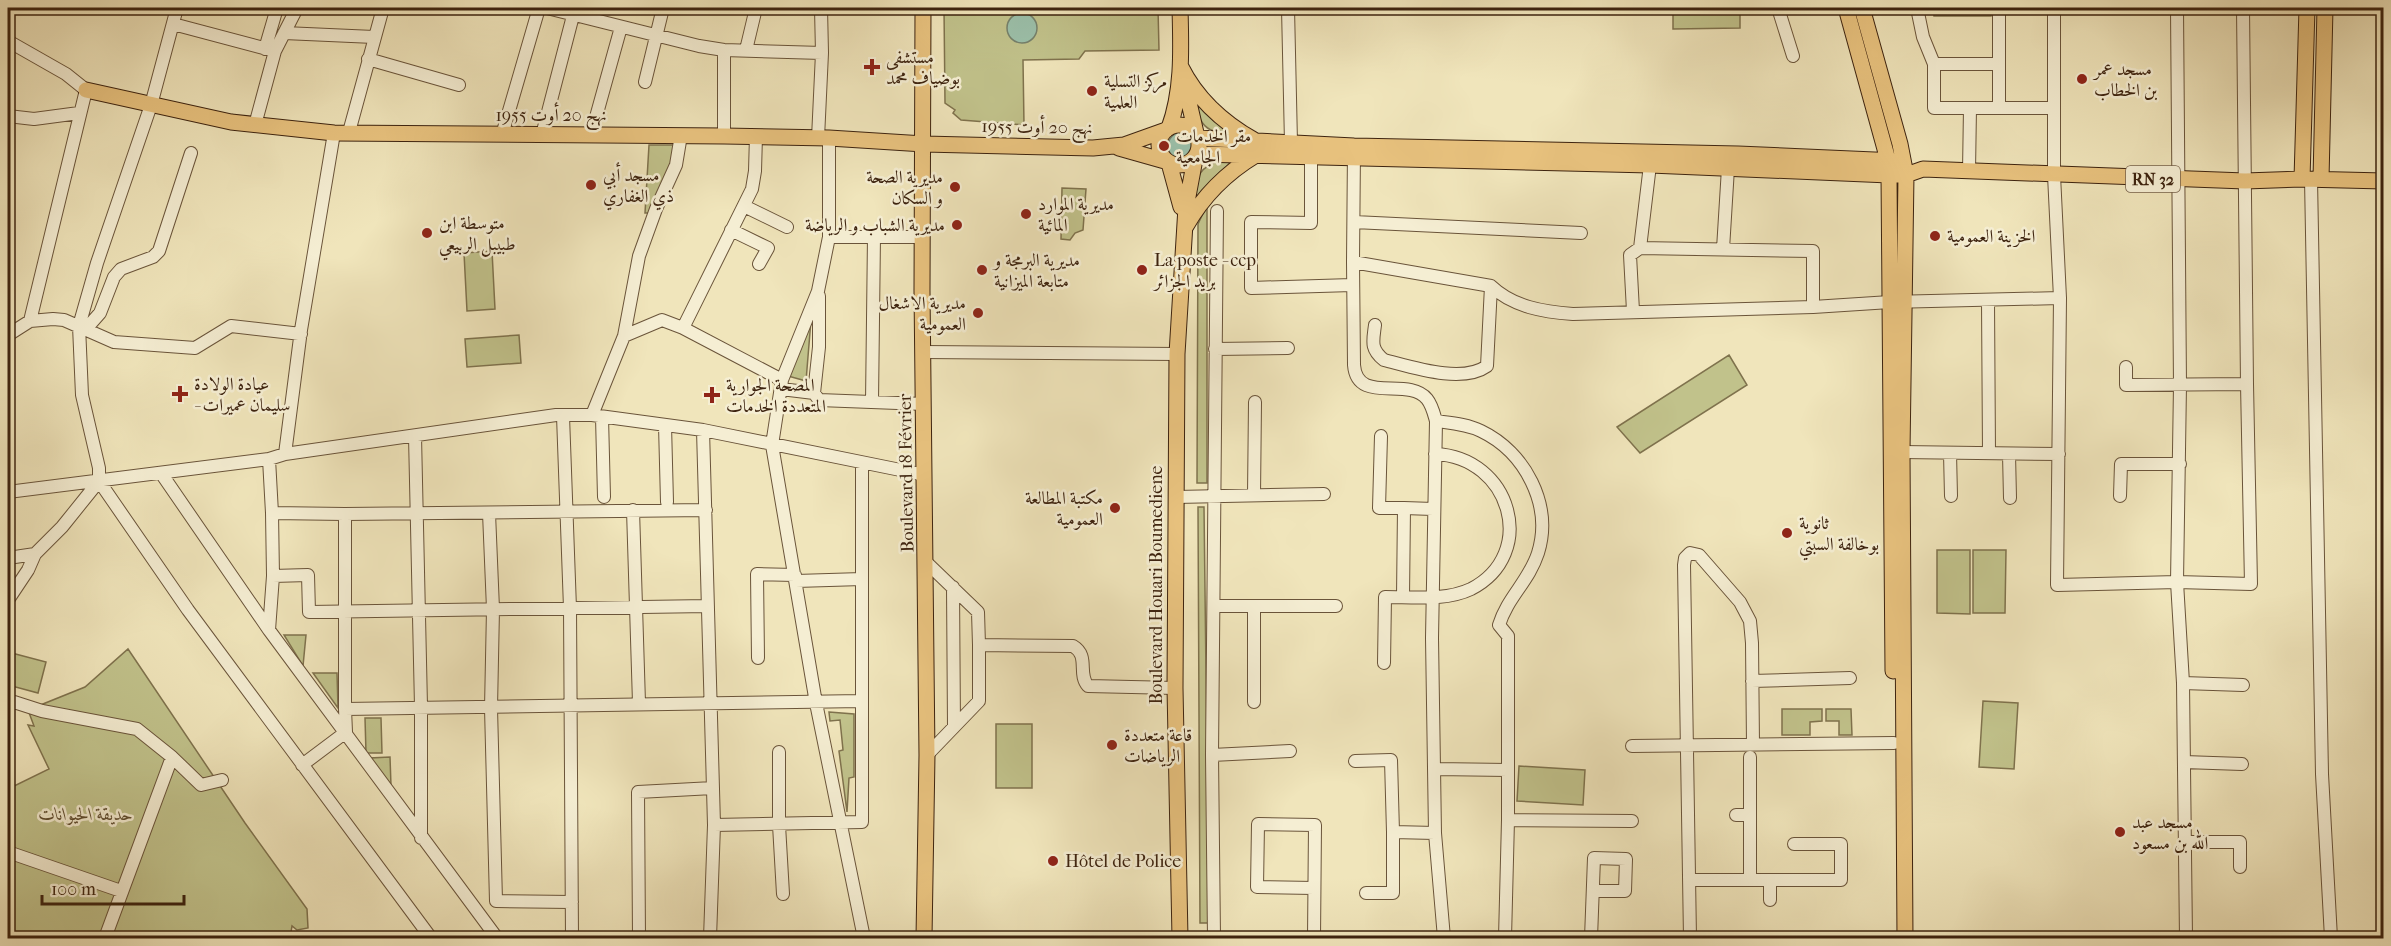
<svg xmlns="http://www.w3.org/2000/svg" width="2391" height="946" font-family="'IM FELL French Canon',Amiri,serif">
  <style>
    .green { fill: #c1c28b; stroke: #7f724d; stroke-width: 1.5 }
    .water { fill: #9bc0aa; stroke: #75816c; stroke-width: 1.5 }
    .lines { fill: none; stroke-linecap: round; stroke-linejoin: round }
    .minor-casing { stroke: #6a543a; stroke-width: 14 }
    .major-casing { stroke: #3d230f; stroke-width: 17 }
    .minor { stroke: #f5eed3; stroke-width: 12 }
    .major { stroke: #e8c27e; stroke-width: 15 }
    .poi-dot { fill: #8f2418; stroke: #f5eed3; stroke-width: 2 }
    .labels { text-anchor: middle; stroke-width: 5; stroke-linejoin: round; paint-order: stroke }
    .shield { fill: #f5eed3; stroke: #74604a; stroke-width: 1.5 }
    .shield-label { font-size: 16px; font-weight: bold; fill: #3d230f }
    .poi-label { font-size: 18px; fill: #3d230f; stroke: #f5eed3; text-anchor: start }
    .street-label { font-size: 18px; fill: #3d230f; stroke: #f5eed3 }
    .park-label { font-size: 18px; font-style: italic; fill: #5e4b2e; stroke: #f5eed3 }
  </style>
  <rect width="100%" height="100%" fill="#f0e5bb"/>
  <filter id="stains"><feTurbulence type="fractalNoise" baseFrequency=".00333" numOctaves="4"/><feColorMatrix values="0 0 0 0 .2 0 0 0 0 .09 0 0 0 0 .02 0 0 0 .5 -.17"/></filter>
  <radialGradient id="worn" r=".72"><stop offset=".6" stop-color="#630" stop-opacity="0"/><stop offset="1" stop-color="#630" stop-opacity=".3"/></radialGradient>
  <path class="green" d="M944 8H1158L1159 50 1085 51 1079 59 1023 60 1024 125 961 120 953 113 955 110 945 103Z
    M1673 8H1740V28L1673 29Z
    M1934 8H1991V16H1934Z
    M1192 95 1236 135C1202 132 1201 126 1192 95Z
    M649 145H675L673 165 651 213H645Z
    M1222 160H1233L1214 178 1192 206C1197 181 1194 168 1222 160Z
    M1062 188 1086 189 1083 230 1075 233 1070 240 1061 239Z
    M1207 205V483H1197L1198 224Z
    M492 251 495 309 467 311 464 253Z
    M811 320 806 381 788 376Z
    M519 335 521 363 467 367 465 339Z
    M1729 355 1747 385 1640 453 1617 427Z
    M1198 507H1204L1209 923H1200Z
    M1937 550H1970V614L1937 613Z
    M1973 550H2006L2005 613H1973Z
    M284 635H306L303 666Z
    M128 649 245 823 307 909 308 928 297 930 292 926 290 938H8V789L49 769 28 725 34 726 28 710 85 687Z
    M8 652 46 662 38 693 8 685Z
    M313 673H337L338 708Z
    M1983 701 2018 703 2014 769 1979 767Z
    M1782 709H1822V721L1810 722V735H1782Z
    M1826 709H1851L1852 735H1839V721H1826Z
    M829 712 854 714V777L849 778 847 812 839 751 843 750 840 720 830 721Z
    M365 718H381L382 753H366Z
    M996 724H1032V788H996Z
    M390 757 391 786 370 758Z
    M1519 766 1585 770 1583 805 1517 801Z"/>
  <path class="water" d="M1007 28a15 15 0 1 1 30 0a15 15 0 1 1-30 0Z
    M1168 146a14 14 0 1 1 28 0a14 14 0 1 1-28 0Z"/>
  <g class="lines">
    <defs>
      <path id="minor" d="M177 8 151 105 97 263 79 326 82 395 99 468V481L188 610 431 938
        M547 8 699 46 724 50 822 53
        M1288 8 1291 143
        M1778 8 1793 56
        M1917 8 1923 37 1934 64
        M2054 8V175L2060 298 2057 585 2177 582 2180 385 2177 8
        M173 24 275 51
        M284 33 374 37
        M8 41 66 74 86 90 30 321
        M265 49 277 8
        M724 50V136
        M746 50 756 8
        M368 59 459 85
        M1999 64V8
        M645 82 663 8
        M1970 108H1999
        M8 116 34 119 79 113
        M255 125 275 51 297 8
        M349 132 383 8
        M502 135 539 8
        M542 135 575 8
        M591 135 621 27
        M818 138 822 53 821 8
        M829 138V237
        M1354 150 1353 262 1491 286C1513 307 1544 312 1573 314L1813 307 1890 302 2060 298
        M1311 156V223L1251 222V288L1352 285
        M1969 171 1970 108H1934V64H1999V108H2053
        M2311 179 2322 774 2331 938
        M744 206 787 227
        M1354 222 1581 233
        M731 230 768 248 759 264
        M1640 248 1650 165
        M1723 249 1728 168
        M1353 262 1354 365C1357 405 1408 376 1427 399 1432 405 1434 414 1436 421L1432 638 1435 833 1444 938
        M1988 301 1989 453
        M1633 311 1630 255 1640 248 1813 251V307
        M1375 325C1373 341 1370 349 1384 360 1412 367 1462 384 1487 366L1491 286
        M683 328 752 189 755 171 756 136
        M85 330 100 313 114 277 121 269 153 257 159 251 191 153
        M8 335 30 321 53 319 64 320 114 342 195 348 231 326 301 334
        M624 336 639 256 656 209 676 165 681 135
        M1215 349 1288 348
        M924 352 1177 354
        M2126 367V385L2247 384 2243 8
        M781 389 814 393 819 400 924 404
        M814 393 819 347V296
        M872 402 874 236
        M592 415 624 336 662 320 683 328 782 380
        M563 416 570 608 572 938
        M602 417 604 497
        M1436 421C1451 423 1467 424 1481 431 1525 452 1553 505 1538 553 1529 581 1507 598 1499 625L1508 636V820L1505 938
        M665 425 667 502
        M703 430 714 825 710 938
        M415 436 421 706V838
        M1381 436 1379 508H1404
        M1902 452 2059 454
        M1950 453 1951 496
        M285 454 301 330 334 133
        M2009 454 2010 498
        M269 459 272 513
        M161 473 269 630 497 938
        M8 492 269 459 285 454 556 415H592L703 430 925 475
        M1254 495 1255 402
        M2120 496 2121 464H2180
        M1176 497 1324 494
        M633 510 639 703
        M489 513 493 609 491 708 496 901 572 902
        M345 514V709
        M8 558 35 554
        M926 562 978 612 979 645 1073 646C1090 656 1077 674 1088 686L1175 688
        M273 576 308 575 309 612 708 606
        M796 581 862 579
        M953 587 954 727
        M1403 597 1404 508 1433 509
        M8 600 28 570 35 554 62 527 99 481
        M1214 606H1336
        M269 630 273 576 272 513 345 514 706 510
        M758 658 757 574 795 575
        M1384 663 1385 597C1413 597 1446 601 1471 589 1539 554 1511 457 1435 454
        M1752 681 1850 678
        M2183 683 2243 685
        M1254 702V607
        M8 704 14 702 42 711 137 729 172 757 105 938
        M1632 746 1894 743
        M779 752V825L783 894
        M927 755 979 701V645
        M1212 755 1290 751
        M172 757 201 785 222 780
        M1355 761 1391 760 1393 832
        M2184 762 2242 764
        M302 765 346 732 345 709 862 701
        M1435 769 1508 770
        M1736 815H1750
        M1508 820 1632 821
        M714 825 862 822V463
        M2184 842H2240V867
        M8 852 121 891
        M1689 880H1841V844H1794
        M1750 880V757
        M1770 880V900
        M1366 893H1393V832L1435 833
        M639 938 638 792 713 788
        M864 938 816 703 772 445 782 380 818 291 829 237H922
        M1214 938 1212 755 1217 211
        M1314 938 1315 825 1258 824 1257 887 1314 888
        M1591 938 1594 858 1626 859 1625 891H1593
        M1690 938 1684 565 1685 558 1690 553 1699 555 1740 602 1750 621 1752 643 1753 745
        M2186 938 2183 683 2177 582 2251 584 2247 384"/>
      <path id="major" d="M923 8 922 291 927 755 924 938
        M1846 8 1888 160 1889 175 1893 671
        M1862 8 1900 144 1906 175 1902 452 1905 938
        M1181 67C1197 99 1224 123 1254 140
        M1184 81 1196 133
        M86 90 231 122 334 133 724 136 829 138 924 144 1093 148 1124 145 1166 130
        M1159 145a20 20 0 1 1 40 0a20 20 0 1 1-40 0Z
        M1169 128C1183 90 1181 48 1180 8
        M1198 138 1354 146 1738 154 1897 161
        M1119 148 1165 161
        M1198 154 1650 165 1889 175H1906L1923 169 2245 181 2302 179 2384 181
        M1169 163 1181 207
        M2302 179 2307 8
        M2321 179 2325 8
        M1186 226C1203 196 1226 173 1256 155
        M1180 938 1175 688 1177 354 1186 207 1195 159"/>
    </defs>
    <use href="#minor" class="minor-casing"/>
    <use href="#major" class="major-casing"/>
    <use href="#minor" class="minor"/>
    <use href="#major" class="major"/>
  </g>
  <g class="poi-dot">
    <path d="M869 58h6v6h6v6h-6v6h-6v-6h-6v-6h6z"/>
    <circle cx="2082" cy="79" r="6"/>
    <circle cx="1092" cy="91" r="6"/>
    <circle cx="1164" cy="146" r="6"/>
    <circle cx="591" cy="185" r="6"/>
    <circle cx="955" cy="187" r="6"/>
    <circle cx="1026" cy="214" r="6"/>
    <circle cx="957" cy="225" r="6"/>
    <circle cx="427" cy="233" r="6"/>
    <circle cx="1935" cy="236" r="6"/>
    <circle cx="982" cy="270" r="6"/>
    <circle cx="1142" cy="270" r="6"/>
    <circle cx="978" cy="313" r="6"/>
    <path d="M177 385h6v6h6v6h-6v6h-6v-6h-6v-6h6z"/>
    <path d="M709 386h6v6h6v6h-6v6h-6v-6h-6v-6h6z"/>
    <circle cx="1115" cy="508" r="6"/>
    <circle cx="1787" cy="533" r="6"/>
    <circle cx="1112" cy="745" r="6"/>
    <circle cx="2120" cy="832" r="6"/>
    <circle cx="1053" cy="861" r="6"/>
  </g>
  <g class="labels">
    <rect class="shield" x="2126" y="166" width="54" height="26" rx="4.5"/>
    <g class="shield-label">
      <text x="2153" y="185">RN 32</text>
    </g>
    <g class="poi-label">
      <text x="886" y="63">مستشفى<tspan x="886" dy="21">بوضياف محمد</tspan></text>
      <text x="2094" y="75">مسجد عمر<tspan x="2094" dy="21">بن الخطاب</tspan></text>
      <text x="1104" y="87">مركز التسلية<tspan x="1104" dy="21">العلمية</tspan></text>
      <text x="1176" y="142">مقر الخدمات<tspan x="1176" dy="21">الجامعية</tspan></text>
      <text x="603" y="181">مسجد أبي<tspan x="603" dy="21">ذي الغفاري</tspan></text>
      <text x="943" y="183" text-anchor="end">مديرية الصحة<tspan x="943" dy="21">و السكان</tspan></text>
      <text x="1038" y="210">مديرية الموارد<tspan x="1038" dy="21">المائية</tspan></text>
      <text x="439" y="229">متوسطة ابن<tspan x="439" dy="21">طبيبل الربيعي</tspan></text>
      <text x="945" y="231" text-anchor="end">مديرية الشباب و الرياضة</text>
      <text x="1947" y="242">الخزينة العمومية</text>
      <text x="994" y="266">مديرية البرمجة و<tspan x="994" dy="21">متابعة الميزانية</tspan></text>
      <text x="1154" y="266">La poste - ccp<tspan x="1154" dy="21">بريد الجزائر</tspan></text>
      <text x="966" y="309" text-anchor="end">مديرية الاشغال<tspan x="966" dy="21">العمومية</tspan></text>
      <text x="194" y="390">عيادة الولادة<tspan x="194" dy="21">- سليمان عميرات</tspan></text>
      <text x="726" y="391">المصحة الجوارية<tspan x="726" dy="21">المتعددة الخدمات</tspan></text>
      <text x="1103" y="504" text-anchor="end">مكتبة المطالعة<tspan x="1103" dy="21">العمومية</tspan></text>
      <text x="1799" y="529">ثانوية<tspan x="1799" dy="21">بوخالفة السبتي</tspan></text>
      <text x="1124" y="741">قاعة متعددة<tspan x="1124" dy="21">الرياضات</tspan></text>
      <text x="2132" y="828">مسجد عبد<tspan x="2132" dy="21">الله بن مسعود</tspan></text>
      <text x="1065" y="867">Hôtel de Police</text>
    </g>
    <g class="street-label">
      <text x="551" y="121">نهج 20 أوت 1955</text>
      <text transform="translate(1037 127) rotate(1)" y="6">نهج 20 أوت 1955</text>
      <text transform="translate(906 473) rotate(-91)" y="6">Boulevard 18 Février</text>
      <text transform="translate(1156 585) rotate(-90)" y="6">Boulevard Houari Boumediene</text>
    </g>
    <g class="park-label">
      <text x="86" y="820">حديقة الحيوانات</text>
    </g>
  </g>
  <rect width="2391" height="946" fill="none" stroke="#f0e5bb" stroke-width="30"/>
  <rect x="9" y="9" width="2373" height="928" fill="none" stroke="#3d230f" stroke-width="3"/>
  <rect x="15" y="15" width="2361" height="916" fill="none" stroke="#3d230f" stroke-width="1.5"/>
  <path d="M42 895v9h142v-9" fill="none" stroke="#3d230f" stroke-width="3"/>
  <text x="51" y="895" font-size="18" fill="#3d230f" stroke="#f5eed3" stroke-width="4.5" paint-order="stroke">100 m</text>
  <rect width="100%" height="100%" filter="url(#stains)"/>
  <rect width="100%" height="100%" fill="url(#worn)"/>
</svg>
